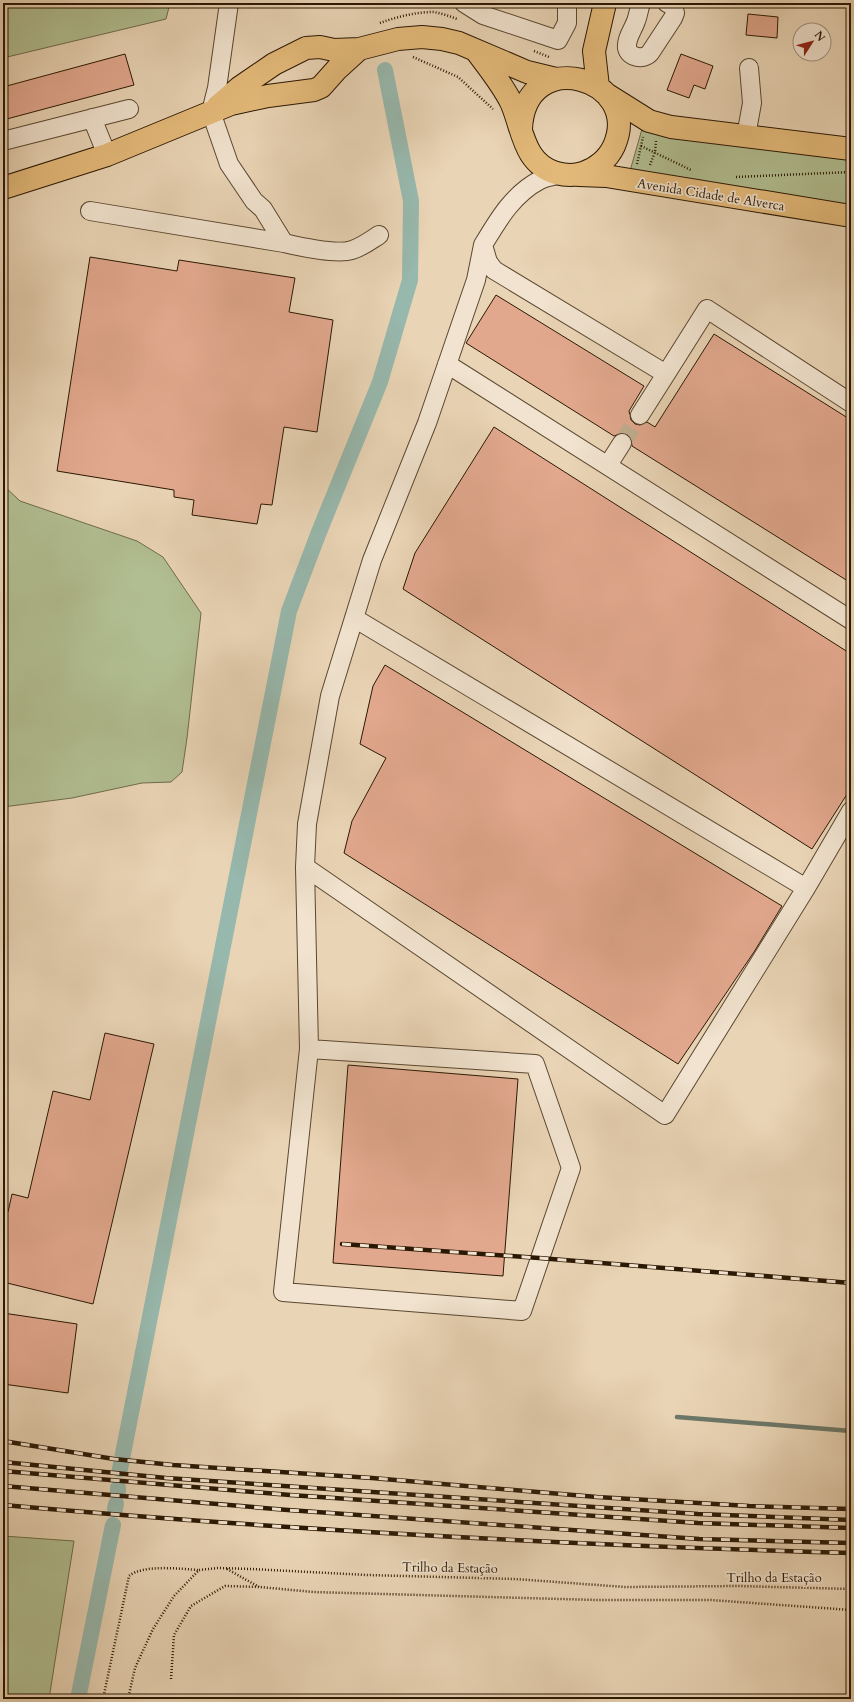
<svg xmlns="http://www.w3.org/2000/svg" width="854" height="1702" font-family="Cardo,serif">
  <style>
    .green { fill: #b1be91; stroke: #6e6b4a }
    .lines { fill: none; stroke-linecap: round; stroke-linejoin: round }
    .stream { stroke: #6c7869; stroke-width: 4.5 }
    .canal { stroke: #97b8ad; stroke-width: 16 }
    .building { fill: #e2a88e; stroke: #2b1803 }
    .minor-tunnel { stroke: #c3ae91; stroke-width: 18; stroke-dasharray: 18 9; stroke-linecap: butt }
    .minor-casing { stroke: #5a4730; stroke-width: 20 }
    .major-casing { stroke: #2b1803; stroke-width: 24 }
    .path { stroke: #2b1803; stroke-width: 2.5; stroke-dasharray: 1 2; stroke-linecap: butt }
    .minor { stroke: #f1e3cf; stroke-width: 18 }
    .major { stroke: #e4ba7a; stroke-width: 22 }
    .rail-casing { stroke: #2b1803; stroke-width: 4.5 }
    .rail { stroke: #f1e3cf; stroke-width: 3; stroke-dasharray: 9; stroke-linecap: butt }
    .labels { text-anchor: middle; stroke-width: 3.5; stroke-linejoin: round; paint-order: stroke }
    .street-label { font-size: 13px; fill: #2b1803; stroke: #f1e3cf }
  </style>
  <rect width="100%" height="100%" fill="#e9d4b5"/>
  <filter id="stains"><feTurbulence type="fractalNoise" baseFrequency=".005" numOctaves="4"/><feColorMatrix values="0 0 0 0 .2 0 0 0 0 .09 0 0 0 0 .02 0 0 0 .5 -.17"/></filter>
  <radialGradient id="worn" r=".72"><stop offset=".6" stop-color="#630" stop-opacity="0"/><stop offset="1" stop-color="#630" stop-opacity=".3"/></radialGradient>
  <path class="green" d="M3 3H170L166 19 3 58Z
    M642 129 851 157V207L630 171Z
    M3 485 20 501 137 541 163 557 201 613 187 738 182 772 171 782 142 783 72 798 3 807Z
    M3 1536 74 1541 49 1699H3Z"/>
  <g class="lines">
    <path class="stream" d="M677 1417 851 1431"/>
    <path class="canal" d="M120 1469 289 611 319 532 380 382 410 280 411 201 385 70
      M118 1492V1488
      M115 1509 116 1504
      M78 1699 113 1525"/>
  </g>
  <path class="building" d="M748 14 778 17 777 38 746 35Z
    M125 54 134 85 3 120V87Z
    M681 54 713 66 705 89 694 85 689 98 667 90Z
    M90 257 177 271 179 260 295 278 289 312 333 320 317 432 284 427 272 505 261 504 257 524 192 515 194 500 174 497V490L57 471Z
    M496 295 644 386 629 411 631 420 635 424 640 425 647 422 655 427 714 334 851 420V583L632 446 631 439 628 434 622 433 614 436 466 343Z
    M494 427 851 654V788L812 849 403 589 415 553Z
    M385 665 782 906 754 952 678 1064 344 853 352 821 386 758 360 744 373 686Z
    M105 1033 154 1044 93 1304 3 1282V1211L8 1212 12 1194 28 1198 53 1091 90 1100Z
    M348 1065 518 1079 503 1276 333 1263Z
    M3 1313 77 1324 68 1393 3 1384Z"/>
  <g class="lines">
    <path class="minor-tunnel" d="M622 443 640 415"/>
    <defs>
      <path id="minor" d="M229 3 217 88 211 112 229 164 254 201 263 209 284 243
        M464 3 483 15 558 40 567 23V3
        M641 3C639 9 638 16 636 21 633 30 626 38 627 48 629 58 644 60 650 53L673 18 675 13 673 6 667 3
        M92 118 107 155
        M746 136 752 103 749 68
        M3 141 129 109
        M561 174C554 176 546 177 540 180 513 194 498 220 483 245L488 262 494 270 666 374 707 309 851 403
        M90 211 284 243C301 247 336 255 352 250 362 247 371 240 379 235
        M483 245 476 280 427 423 372 560 330 696 307 824 305 867 665 1115 806 888 851 811
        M447 364 851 620
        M640 415 666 374
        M608 465 622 443
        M354 618 806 888
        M305 867 309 1049 283 1292 522 1311 571 1168 535 1064 309 1049"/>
      <path id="major" d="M477 52C489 68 502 84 511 102 523 129 523 163 556 173 564 175 574 176 583 173 596 169 608 159 614 146 644 78 525 43 521 129
        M598 87 594 51 605 3
        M606 94 649 121 671 127 851 149
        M218 106 239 88 274 64 306 48 320 47 334 50 359 49 398 39 422 37 442 39 459 43 527 72 556 79
        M579 175 606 176 851 216
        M3 188 107 155 231 104 268 96 314 90 321 87 337 69 359 49"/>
    </defs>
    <use href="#minor" class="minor-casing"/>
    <use href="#major" class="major-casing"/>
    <path class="path" d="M380 23C396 17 416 12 433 12 441 13 449 16 457 19
      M534 51 549 57
      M413 57 458 77 493 109
      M641 146 691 170
      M637 164 643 137
      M650 165 655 152 656 141
      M736 177 851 172
      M227 1569 259 1587
      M171 1679 174 1635 191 1606 225 1586 260 1587 313 1592 596 1600H711L851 1610
      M103 1699 129 1576C143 1564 181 1569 199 1570
      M128 1699 135 1668 153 1629 174 1596 199 1570 218 1568 251 1569 367 1575 515 1579 625 1587 738 1586 851 1589"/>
    <use href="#minor" class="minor"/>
    <use href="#major" class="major"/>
    <defs>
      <path id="rail" d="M342 1244 539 1258 851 1283
        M3 1441 114 1459 173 1465 372 1478 597 1497 749 1506 851 1509
        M3 1462 166 1478 698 1514 851 1520
        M3 1471 290 1495 698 1523 851 1528
        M3 1486 288 1510 699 1539 851 1543
        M3 1505C285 1530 568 1545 851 1553"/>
    </defs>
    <use href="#rail" class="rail-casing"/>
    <use href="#rail" class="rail"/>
  </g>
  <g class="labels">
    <g class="street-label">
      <text transform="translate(711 194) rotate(9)" y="5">Avenida Cidade de Alverca</text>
      <text transform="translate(450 1567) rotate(1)" y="5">Trilho da Estação</text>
      <text x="774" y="1582">Trilho da Estação</text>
    </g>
  </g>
  <rect width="854" height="1702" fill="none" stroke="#e9d4b5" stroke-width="16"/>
  <rect x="4" y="4" width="846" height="1694" fill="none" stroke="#2b1803" stroke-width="2"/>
  <rect x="8" y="8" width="838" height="1686" fill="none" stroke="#2b1803"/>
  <g transform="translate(812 42) rotate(54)"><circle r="19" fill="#f1e3cf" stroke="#a2927d"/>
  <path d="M0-3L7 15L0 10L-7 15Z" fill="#8f2418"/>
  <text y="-6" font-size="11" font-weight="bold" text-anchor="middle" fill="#2b1803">N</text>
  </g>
  <rect width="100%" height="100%" filter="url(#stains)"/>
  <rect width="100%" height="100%" fill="url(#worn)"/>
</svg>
